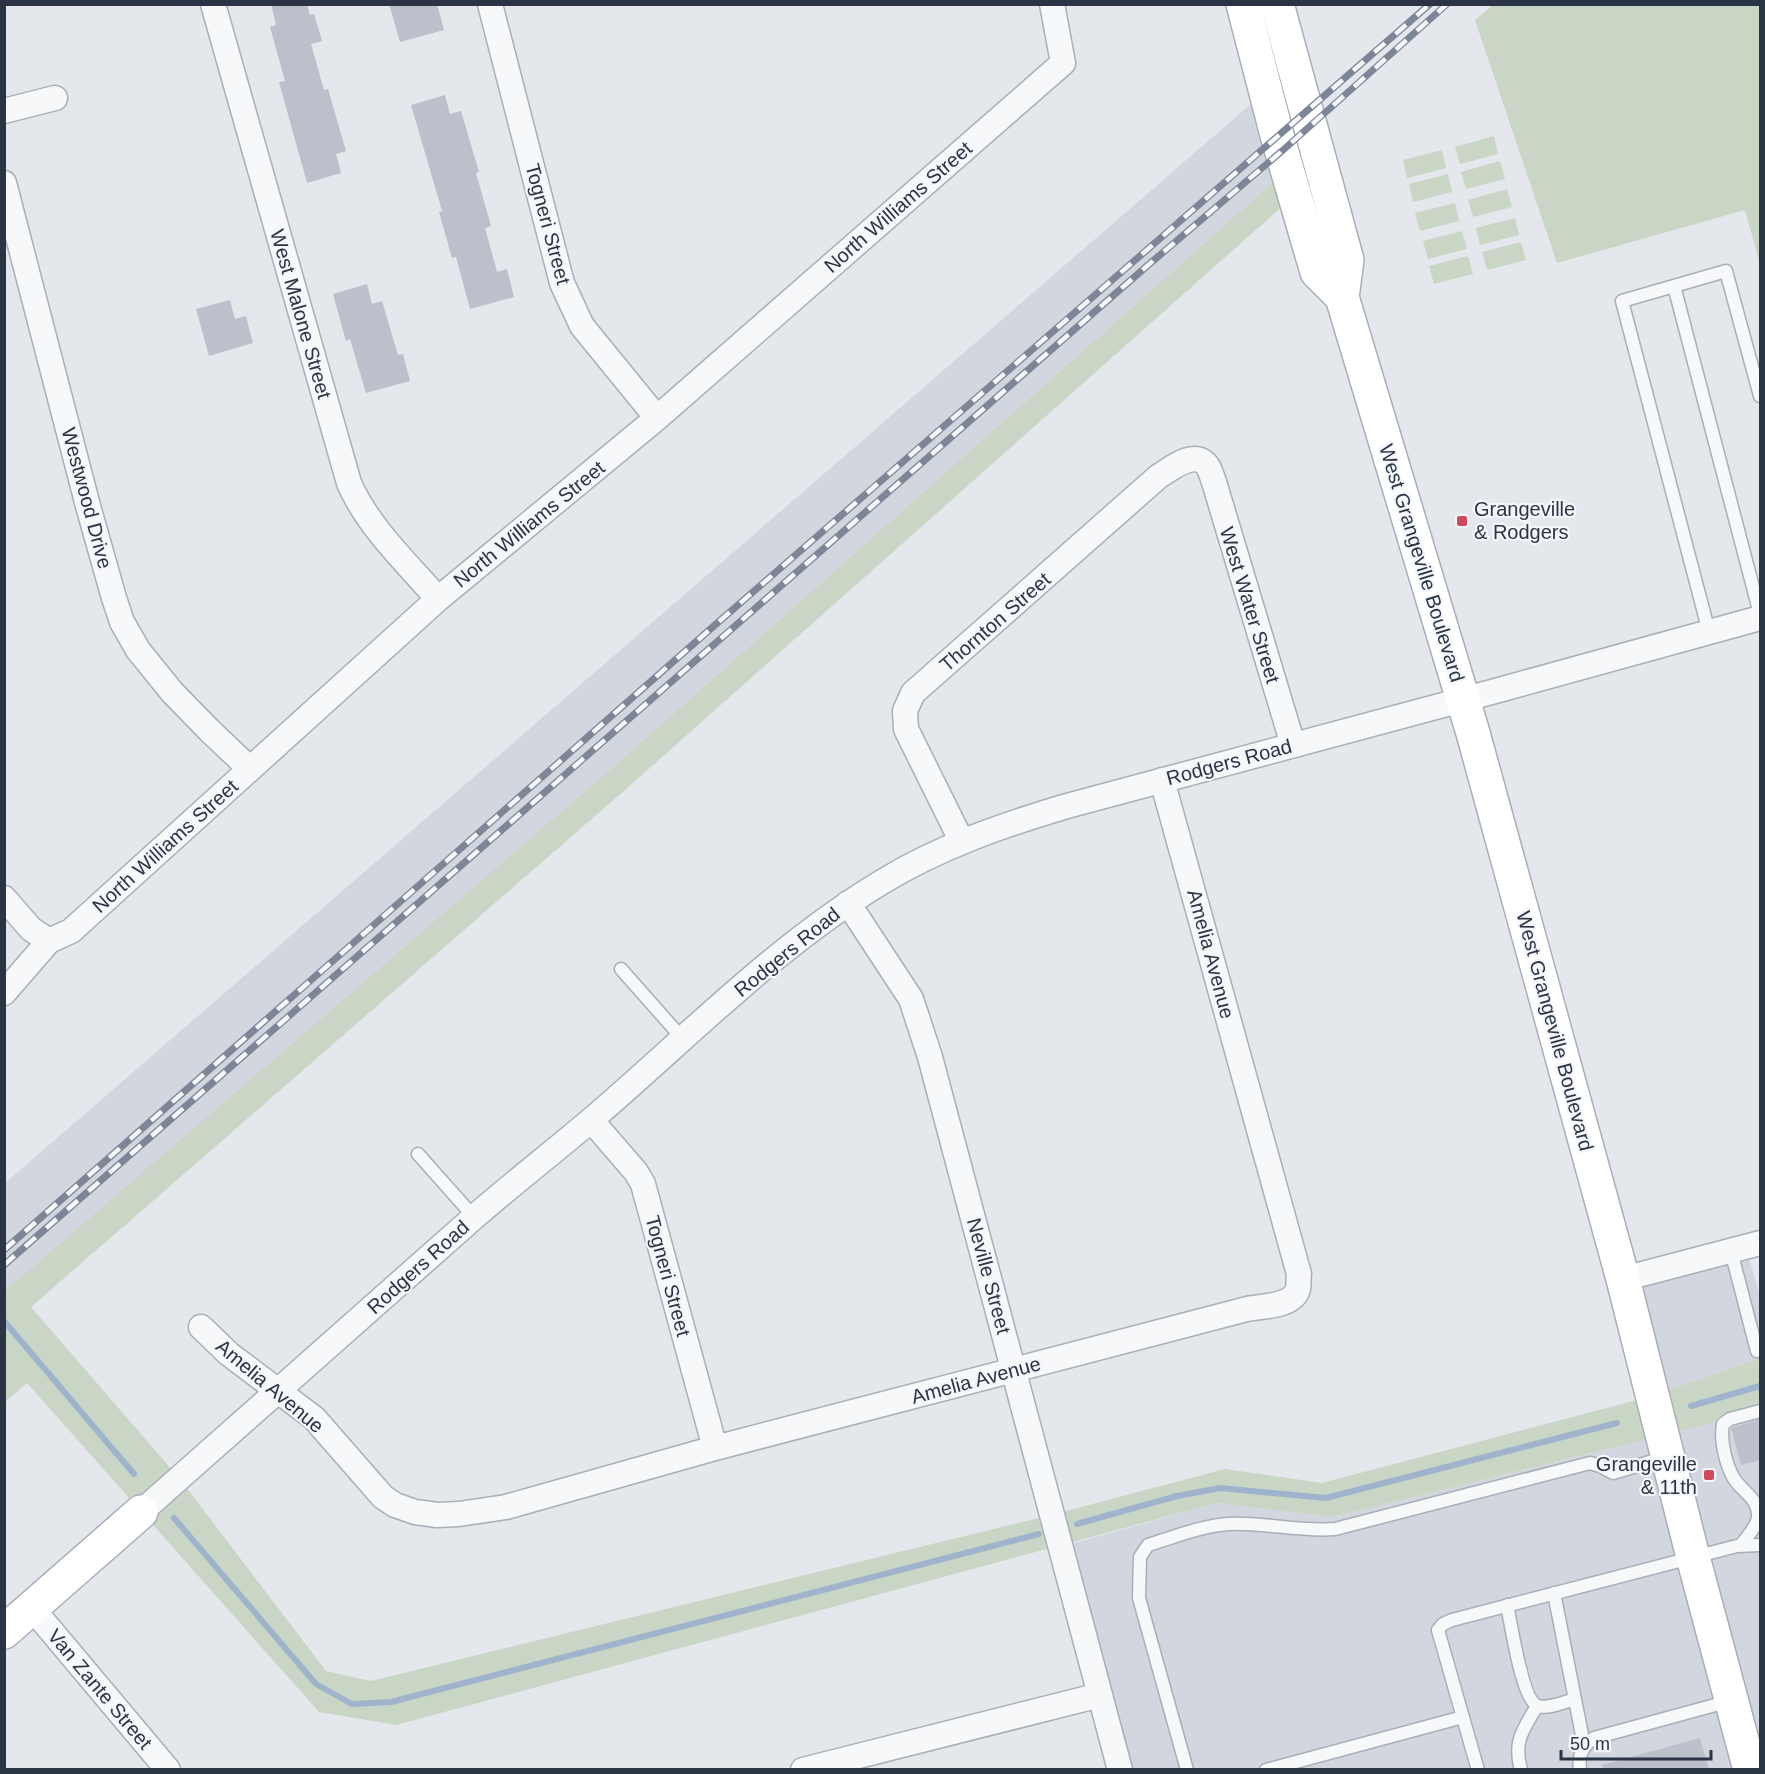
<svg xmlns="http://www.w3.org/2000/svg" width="1765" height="1774" font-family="Arial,sans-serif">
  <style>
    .built { fill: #d2d6de }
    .green { fill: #c9d6c5 }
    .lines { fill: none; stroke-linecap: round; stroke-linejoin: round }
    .stream { stroke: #9fb4cc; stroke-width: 6 }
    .building { fill: #bbc0ca }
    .lane-casing { stroke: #a9aeb7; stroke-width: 15 }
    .street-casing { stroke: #a9aeb7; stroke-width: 27 }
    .secondary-casing { stroke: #a9aeb7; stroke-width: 36 }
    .lane { stroke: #f7f8fa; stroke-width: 12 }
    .street { stroke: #f7f8fa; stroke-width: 24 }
    .secondary { stroke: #fff; stroke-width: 33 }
    .rail-casing { stroke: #7d8696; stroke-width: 7 }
    .rail { stroke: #f4f6f9; stroke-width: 4.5; stroke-dasharray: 14; stroke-linecap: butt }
    .poi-dot { fill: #d1495b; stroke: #f4f6f9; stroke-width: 2 }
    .labels { text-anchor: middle; stroke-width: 4.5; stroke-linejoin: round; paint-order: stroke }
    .street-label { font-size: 20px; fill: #2b3445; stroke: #f4f6f9 }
    .poi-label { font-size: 20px; fill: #2b3445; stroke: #f4f6f9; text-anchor: start }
  </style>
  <rect width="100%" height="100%" fill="#e4e7ec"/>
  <path class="built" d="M1266 91 1287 170 611 769 5 1292 4 1184Z
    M1746 1247 1760 1296V1358L1652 1396 1623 1279Z
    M1760 1411V1769H1120L1060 1547 1217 1503 1333 1517Z"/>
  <path class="green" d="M1243 5H1277L1347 260 1294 196 625 790 31 1307 179 1478 326 1671 371 1681 1051 1515 1225 1469 1322 1483 1652 1396 1760 1358V1411L1333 1517 1217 1503 396 1725 319 1712 27 1383 5 1402 4 1292 611 769 1287 170Z
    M1493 5H1760V264L1745 210 1557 263 1475 20Z
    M1494 136 1498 154 1460 164 1455 147Z
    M1442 150 1446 168 1407 178 1403 160Z
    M1500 161 1505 179 1466 189 1461 172Z
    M1448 174 1452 192 1413 202 1409 184Z
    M1507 189 1512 207 1473 217 1468 200Z
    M1455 203 1459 221 1420 231 1415 213Z
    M1515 218 1519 235 1480 245 1476 228Z
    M1462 231 1467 249 1428 259 1423 241Z
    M1521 242 1526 260 1487 270 1482 252Z
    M1468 256 1473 274 1434 284 1429 266Z"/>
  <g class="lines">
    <path class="stream" d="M4 1321 134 1474
      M1691 1406 1760 1386
      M174 1518 316 1684 352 1704 391 1702 1039 1534
      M1077 1524 1177 1496 1220 1488 1326 1498 1617 1423"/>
  </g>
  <path class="building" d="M271 4H307L310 15 314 14 322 41 311 44 324 90 328 89 346 151 336 154 341 173 307 183 279 82 285 81 270 27 276 25Z
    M389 4H437L444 30 400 42Z
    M445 95 450 114 461 111 479 172 476 173 491 226 485 228 497 272 507 269 514 297 470 309 456 257 452 258 439 212 442 211 411 105Z
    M367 284 372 304 382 301 398 355 403 354 410 381 366 393 350 339 346 341 333 294Z
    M230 300 235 319 246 316 253 343 209 356 196 309Z
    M1761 1419V1460L1741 1465 1731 1428Z
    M1700 1738 1709 1770H1603L1602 1765Z"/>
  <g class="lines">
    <defs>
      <path id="lane" d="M1674 286 1760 614
        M1709 632 1622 301 1726 271 1760 396
        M621 969 682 1038
        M418 1154 474 1217
        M1731 1251 1757 1351
        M1740 1546C1746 1538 1756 1528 1758 1518 1760 1497 1739 1491 1732 1475 1725 1461 1720 1439 1723 1424L1730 1419 1760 1411
        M1554 1593 1584 1745
        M1507 1605C1511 1623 1522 1701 1538 1706 1549 1709 1564 1702 1575 1699
        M1187 1770 1139 1598 1140 1557 1148 1545C1174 1537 1201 1526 1228 1524 1264 1522 1299 1532 1335 1529L1590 1463 1600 1466 1613 1473 1666 1457
        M1266 1770 1463 1717
        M1478 1770 1438 1630 1443 1624 1452 1620 1737 1546 1760 1545
        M1521 1770C1513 1741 1523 1730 1537 1706
        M1580 1770C1578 1755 1582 1747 1594 1738L1730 1701"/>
      <path id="street" d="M213 4 349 483C368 527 407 563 438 599
        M490 4 562 283 582 326 657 418
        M4 111 55 98
        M4 183 88 506 114 598 122 622 138 650 172 692 209 730 250 769
        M962 842 906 729 905 711 913 693 1159 476C1171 469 1193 450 1206 464 1210 468 1212 477 1214 482L1293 745
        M4 898 31 929 49 941
        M848 903 911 999 930 1057 1120 1770
        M4 993 49 941 71 931 438 599 657 418 1063 63 1052 4
        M591 1120 636 1172 643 1184 715 1448
        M1623 1279 1760 1243
        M201 1327 229 1354 314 1418 383 1497 395 1505 415 1512 437 1515 459 1514 506 1507 715 1448 1247 1309C1262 1306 1293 1307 1298 1289 1299 1284 1298 1279 1299 1274L1162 780
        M141 1512C252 1415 361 1316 472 1219 511 1185 551 1154 590 1121 685 1040 774 947 882 882 939 847 1003 825 1067 806L1499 690 1760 618
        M32 1608 168 1770
        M803 1770 1100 1695"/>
      <path id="secondary" d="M1243 4 1277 135 1317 272 1342 297
        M1277 4 1347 260 1342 297 1473 733 1623 1279 1693 1557 1750 1770
        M4 1632 141 1512"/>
    </defs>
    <use href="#lane" class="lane-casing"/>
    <use href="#street" class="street-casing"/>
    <use href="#secondary" class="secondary-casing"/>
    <use href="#lane" class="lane"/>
    <use href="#street" class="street"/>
    <use href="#secondary" class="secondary"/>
    <defs>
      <path id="rail" d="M4 1250 715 625 1430 4
        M4 1265 1147 266 1282 151 1447 4"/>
    </defs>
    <use href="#rail" class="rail-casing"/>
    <use href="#rail" class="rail"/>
  </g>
  <g class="poi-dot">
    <rect x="1456" y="515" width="12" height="12" rx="3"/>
    <rect x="1703" y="1469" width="12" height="12" rx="3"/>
  </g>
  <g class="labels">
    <g class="street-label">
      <text transform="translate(898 207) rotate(-41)" y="7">North Williams Street</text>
      <text transform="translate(548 224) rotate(75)" y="7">Togneri Street</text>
      <text transform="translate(301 314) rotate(74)" y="7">West Malone Street</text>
      <text transform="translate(87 498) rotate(75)" y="7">Westwood Drive</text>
      <text transform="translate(529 524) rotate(-39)" y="7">North Williams Street</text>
      <text transform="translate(1422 563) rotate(73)" y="7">West Grangeville Boulevard</text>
      <text transform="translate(1250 605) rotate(73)" y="7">West Water Street</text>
      <text transform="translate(995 622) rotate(-41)" y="7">Thornton Street</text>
      <text transform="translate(1229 762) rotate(-15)" y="7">Rodgers Road</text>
      <text transform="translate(165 846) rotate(-42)" y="7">North Williams Street</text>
      <text transform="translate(787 952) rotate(-39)" y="7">Rodgers Road</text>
      <text transform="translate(1211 954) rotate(75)" y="7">Amelia Avenue</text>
      <text transform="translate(1555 1031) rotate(75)" y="7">West Grangeville Boulevard</text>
      <text transform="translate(418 1267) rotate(-42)" y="7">Rodgers Road</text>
      <text transform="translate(668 1276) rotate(75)" y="7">Togneri Street</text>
      <text transform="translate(989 1276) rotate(75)" y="7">Neville Street</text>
      <text transform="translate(976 1380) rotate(-15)" y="7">Amelia Avenue</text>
      <text transform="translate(270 1386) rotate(40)" y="7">Amelia Avenue</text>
      <text transform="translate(100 1689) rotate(50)" y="7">Van Zante Street</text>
    </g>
    <g class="poi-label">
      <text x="1474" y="516">Grangeville<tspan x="1474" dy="23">&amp; Rodgers</tspan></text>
      <text x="1697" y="1471" text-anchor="end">Grangeville<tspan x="1697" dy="23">&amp; 11th</tspan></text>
    </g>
  </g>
  <rect width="1765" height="1774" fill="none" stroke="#2b3445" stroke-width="12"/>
  <path d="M1561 1750v9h150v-9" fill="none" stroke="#2b3445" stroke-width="3"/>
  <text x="1570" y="1750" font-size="18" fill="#2b3445" stroke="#f4f6f9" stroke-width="4.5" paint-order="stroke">50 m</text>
</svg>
